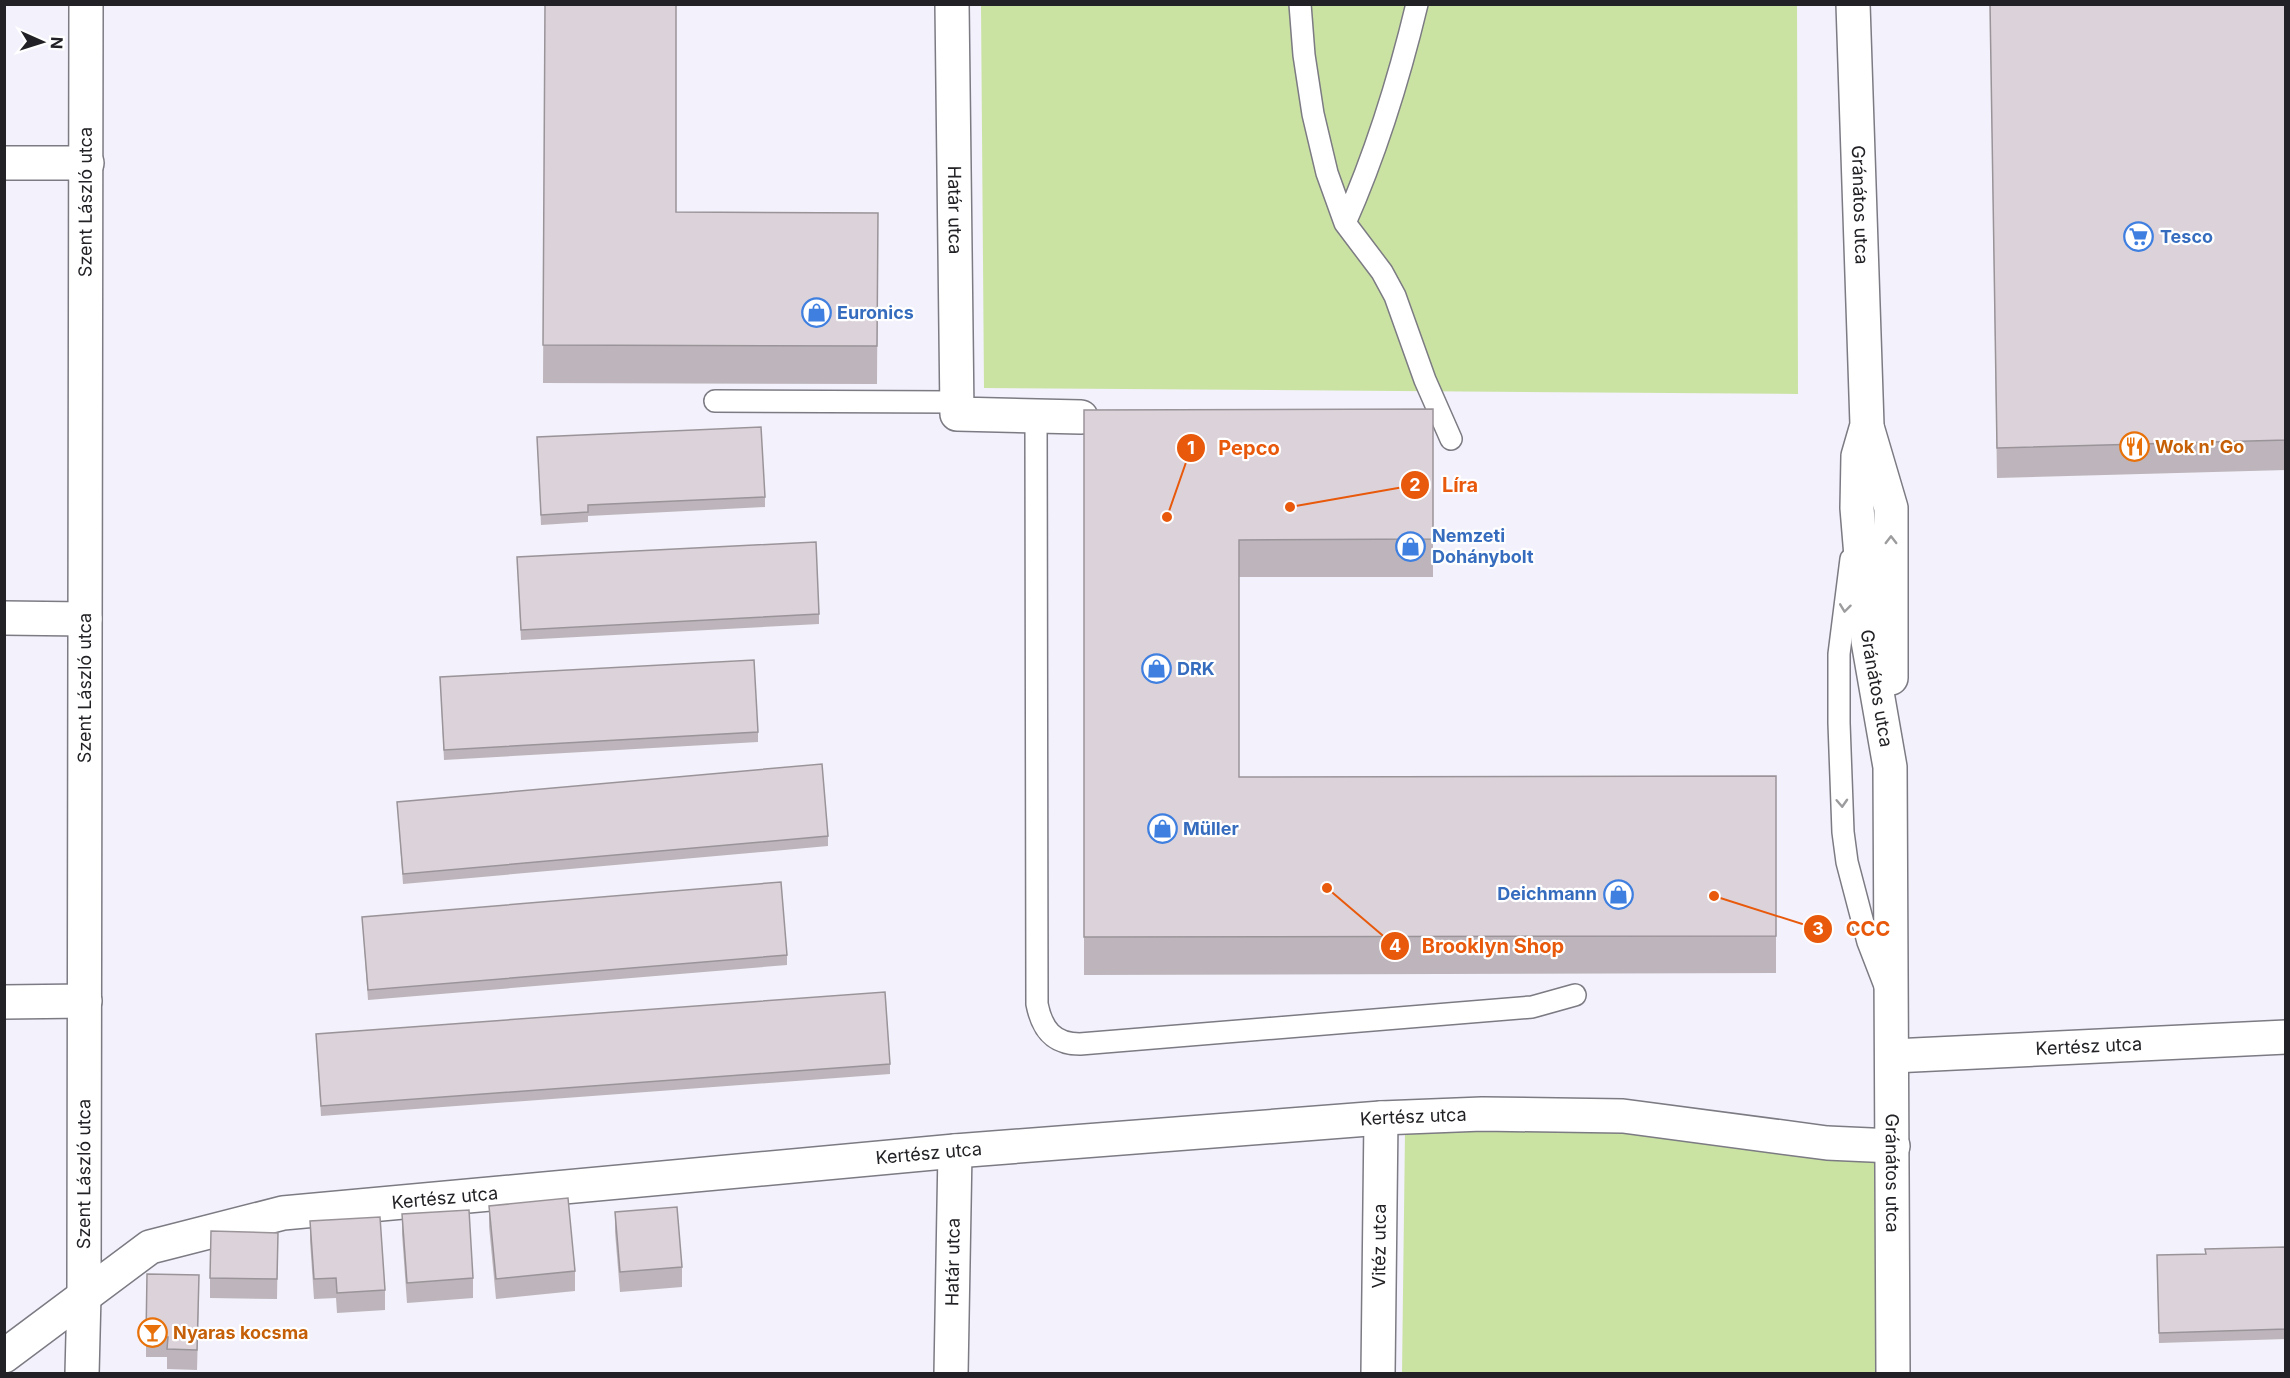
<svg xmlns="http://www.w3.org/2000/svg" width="2290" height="1378" font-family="Inter,sans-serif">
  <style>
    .green { fill: #cae3a2 }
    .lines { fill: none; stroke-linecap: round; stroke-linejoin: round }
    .lane-casing { stroke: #7c7a83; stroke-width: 24 }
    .street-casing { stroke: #7c7a83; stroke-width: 36 }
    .lane { stroke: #fff; stroke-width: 21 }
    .street { stroke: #fff; stroke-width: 33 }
    .wall { fill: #bdb5bb }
    .building { fill: #dcd3da; stroke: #9a9499; stroke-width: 1.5 }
    .oneway { stroke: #9c9b9d }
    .labels { text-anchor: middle; stroke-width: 4.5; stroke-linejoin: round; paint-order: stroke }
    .street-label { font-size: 18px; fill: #222125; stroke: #fff }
    .shop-label { font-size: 18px; font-weight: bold; fill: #366cbe; stroke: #fff; text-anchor: start }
    .food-label { font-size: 18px; font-weight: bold; fill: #c56008; stroke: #fff; text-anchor: start }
    .leader { fill: none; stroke: #e8590c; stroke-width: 2 }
    .callout-dot { fill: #e8590c; stroke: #fff; stroke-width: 2 }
    .mark-label { font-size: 18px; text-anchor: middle; font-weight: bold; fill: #fff }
    .callout-label { font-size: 20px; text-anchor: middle; font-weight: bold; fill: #e8590c; stroke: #fff; stroke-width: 4.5; stroke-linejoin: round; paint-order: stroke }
  </style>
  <rect width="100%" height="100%" fill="#f3f1fb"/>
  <path class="green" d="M981 5H1797L1798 394 984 388Z
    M1569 1127 1623 1129 1795 1156 1878 1161 1880 1373 1402 1374 1405 1133Z"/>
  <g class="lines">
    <defs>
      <path id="lane" d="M1300 4 1304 55 1313 114 1327 173 1345 223 1382 272 1395 296 1425 380 1451 439
        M1345 223C1376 153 1399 79 1417 4
        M715 401 956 402
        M1036 416 1037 1004C1042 1029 1053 1044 1080 1044L1532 1007 1575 995
        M1851 559 1839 654V723L1843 832 1847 862 1868 942 1885 986"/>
      <g id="street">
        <path id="s1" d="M952 4 957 414 1081 417"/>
        <path id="s2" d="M1853 4 1867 425 1858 456 1857 508 1868 641 1890 767 1893 1374"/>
        <path d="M4 163H87"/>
        <path d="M1868 430 1891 508V678"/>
        <path d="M4 618 85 619"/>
        <path d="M4 1002 85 1001"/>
        <path id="s3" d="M1893 1056 2286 1037"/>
        <path id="s4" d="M4 1356 150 1247 283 1213 955 1151 1381 1118 1482 1114 1623 1116 1827 1143 1893 1146"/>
        <path id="s5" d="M82 1374 84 1295 86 4"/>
        <path id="s6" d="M951 1374 955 1151"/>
        <path id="s7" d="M1378 1374 1381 1118"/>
      </g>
    </defs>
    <use href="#lane" class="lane-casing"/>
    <use href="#street" class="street-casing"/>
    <use href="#lane" class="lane"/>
    <use href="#street" class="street"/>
  </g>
  <path class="wall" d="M545 4 676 212 878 213 877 384 543 383Z
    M1990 4H2286V470L1997 478Z
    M1433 409V577H1239V777L1776 776V973L1084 975V410Z
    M537 437 765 497V507L588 516V522L541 525Z
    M517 557 819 614V624L521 640Z
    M440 677 758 732V742L444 760Z
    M397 802 828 836V846L403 884Z
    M362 917 787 955V965L368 1000Z
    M316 1034 890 1064V1074L321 1116Z
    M489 1206 575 1271V1291L496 1299 489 1226Z
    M615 1212 682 1267V1287L620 1292 615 1232Z
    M402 1214 473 1278V1298L407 1303 402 1234Z
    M310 1221 385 1290V1310L337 1313 336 1298 314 1299 310 1241Z
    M278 1233 277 1299 210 1298V1278Z
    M2286 1247V1339L2159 1343 2157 1265 2205 1254Z
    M199 1295 197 1370 167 1369V1357H146V1337Z"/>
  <path class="building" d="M545 4H676V212L878 213 877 346 543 345Z
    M1990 4H2286V440L1997 448Z
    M1433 409V539L1239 540V777L1776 776V936L1084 937V410Z
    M761 427 765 497 588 505V512L541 515 537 437Z
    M816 542 819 614 521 630 517 557Z
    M754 660 758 732 444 750 440 677Z
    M822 764 828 836 403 874 397 802Z
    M781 882 787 955 368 990 362 917Z
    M885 992 890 1064 321 1106 316 1034Z
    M568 1198 575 1271 496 1279 489 1206Z
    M677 1207 682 1267 620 1272 615 1212Z
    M469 1210 473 1278 407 1283 402 1214Z
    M380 1217 385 1290 337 1293 336 1278 314 1279 310 1221Z
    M211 1231 278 1233 277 1279 210 1278Z
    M2286 1247V1329L2159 1333 2157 1255 2206 1254 2205 1249Z
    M147 1274 199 1275 197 1350 167 1349 168 1337H146Z"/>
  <defs><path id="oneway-chevron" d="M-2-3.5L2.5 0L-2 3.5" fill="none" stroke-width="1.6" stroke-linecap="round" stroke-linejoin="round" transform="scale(1.5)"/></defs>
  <g class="oneway">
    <use href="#oneway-chevron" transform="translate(1891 540) rotate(-90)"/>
    <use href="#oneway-chevron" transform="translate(1845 608) rotate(97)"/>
    <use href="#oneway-chevron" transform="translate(1842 803) rotate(87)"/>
  </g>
  <defs>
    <symbol id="supermarket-ring" viewBox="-11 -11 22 22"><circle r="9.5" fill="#fff" stroke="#3f7fe0" stroke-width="1.5"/><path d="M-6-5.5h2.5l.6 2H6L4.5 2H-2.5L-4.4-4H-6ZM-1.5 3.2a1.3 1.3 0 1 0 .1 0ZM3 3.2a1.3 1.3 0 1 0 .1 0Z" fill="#3f7fe0"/></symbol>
    <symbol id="shop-ring" viewBox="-11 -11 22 22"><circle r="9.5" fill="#fff" stroke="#3f7fe0" stroke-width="1.5"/><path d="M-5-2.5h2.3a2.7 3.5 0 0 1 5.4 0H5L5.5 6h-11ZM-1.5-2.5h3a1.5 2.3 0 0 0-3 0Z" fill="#3f7fe0"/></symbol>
    <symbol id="restaurant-ring" viewBox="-11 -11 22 22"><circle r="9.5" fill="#fff" stroke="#e8710a" stroke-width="1.5"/><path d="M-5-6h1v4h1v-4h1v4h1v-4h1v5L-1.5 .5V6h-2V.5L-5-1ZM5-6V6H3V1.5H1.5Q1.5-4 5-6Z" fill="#e8710a"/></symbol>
    <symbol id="bar-ring" viewBox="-11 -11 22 22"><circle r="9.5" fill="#fff" stroke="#e8710a" stroke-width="1.5"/><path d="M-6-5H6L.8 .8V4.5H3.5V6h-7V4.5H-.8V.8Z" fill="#e8710a"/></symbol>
  </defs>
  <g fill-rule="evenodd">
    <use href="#supermarket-ring" x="2122" y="220" width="33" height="33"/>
    <use href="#shop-ring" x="800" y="296" width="33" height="33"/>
    <use href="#restaurant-ring" x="2118" y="430" width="33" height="33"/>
    <use href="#shop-ring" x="1394" y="530" width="33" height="33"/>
    <use href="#shop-ring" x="1140" y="652" width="33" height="33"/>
    <use href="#shop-ring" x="1146" y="812" width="33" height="33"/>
    <use href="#shop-ring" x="1602" y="878" width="33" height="33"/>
    <use href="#bar-ring" x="136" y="1316" width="33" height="33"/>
  </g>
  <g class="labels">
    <g class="street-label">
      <text dy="6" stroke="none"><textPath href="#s5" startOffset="1172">Szent László utca</textPath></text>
      <text dy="6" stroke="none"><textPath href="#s2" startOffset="201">Gránátos utca</textPath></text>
      <text dy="6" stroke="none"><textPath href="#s1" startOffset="206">Határ utca</textPath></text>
      <text dy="6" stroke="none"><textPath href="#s2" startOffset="687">Gránátos utca</textPath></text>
      <text dy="6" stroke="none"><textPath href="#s5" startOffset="686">Szent László utca</textPath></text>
      <text dy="6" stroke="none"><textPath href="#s3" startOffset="196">Kertész utca</textPath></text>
      <text dy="6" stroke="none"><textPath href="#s4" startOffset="1454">Kertész utca</textPath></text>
      <text dy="6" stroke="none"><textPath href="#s4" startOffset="968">Kertész utca</textPath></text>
      <text dy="6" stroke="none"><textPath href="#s2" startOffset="1173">Gránátos utca</textPath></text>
      <text dy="6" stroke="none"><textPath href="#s5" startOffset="200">Szent László utca</textPath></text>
      <text dy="6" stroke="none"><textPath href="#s4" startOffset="482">Kertész utca</textPath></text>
      <text dy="6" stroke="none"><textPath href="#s7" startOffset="128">Vitéz utca</textPath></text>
      <text dy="6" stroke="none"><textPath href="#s6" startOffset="112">Határ utca</textPath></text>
    </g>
    <g class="shop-label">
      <text x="2160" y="243">Tesco</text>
      <text x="837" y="319">Euronics</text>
      <text x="1432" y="542">Nemzeti<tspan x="1432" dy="21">Dohánybolt</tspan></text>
      <text x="1177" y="675">DRK</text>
      <text x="1183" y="835">Müller</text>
      <text x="1597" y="900" text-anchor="end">Deichmann</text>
    </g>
    <g class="food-label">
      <text x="2155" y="453">Wok n' Go</text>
      <text x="173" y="1339">Nyaras kocsma</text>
    </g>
  </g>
  <path class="leader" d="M1167 517L1191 448M1290 507L1415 485M1714 896L1818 929M1327 888L1395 946"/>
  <g class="callout-dot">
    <circle cx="1167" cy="517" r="6"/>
    <circle cx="1290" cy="507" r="6"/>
    <circle cx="1714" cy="896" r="6"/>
    <circle cx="1327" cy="888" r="6"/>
    <circle cx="1191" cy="448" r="15"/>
    <circle cx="1415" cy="485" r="15"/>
    <circle cx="1818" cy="929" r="15"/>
    <circle cx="1395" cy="946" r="15"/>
  </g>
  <g class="mark-label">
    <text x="1191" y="454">1</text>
    <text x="1415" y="491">2</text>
    <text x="1818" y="935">3</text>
    <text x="1395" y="952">4</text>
  </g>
  <g class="callout-label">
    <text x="1249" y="455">Pepco</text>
    <text x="1460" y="492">Líra</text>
    <text x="1868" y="936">CCC</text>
    <text x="1493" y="953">Brooklyn Shop</text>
  </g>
  <rect width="2290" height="1378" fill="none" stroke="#222125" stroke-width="12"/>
  <g transform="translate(42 42) rotate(93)" stroke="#ffffff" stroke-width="4.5" paint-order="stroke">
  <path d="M0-4.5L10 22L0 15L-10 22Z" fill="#222125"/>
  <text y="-9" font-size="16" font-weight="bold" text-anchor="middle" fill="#222125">N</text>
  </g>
</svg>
